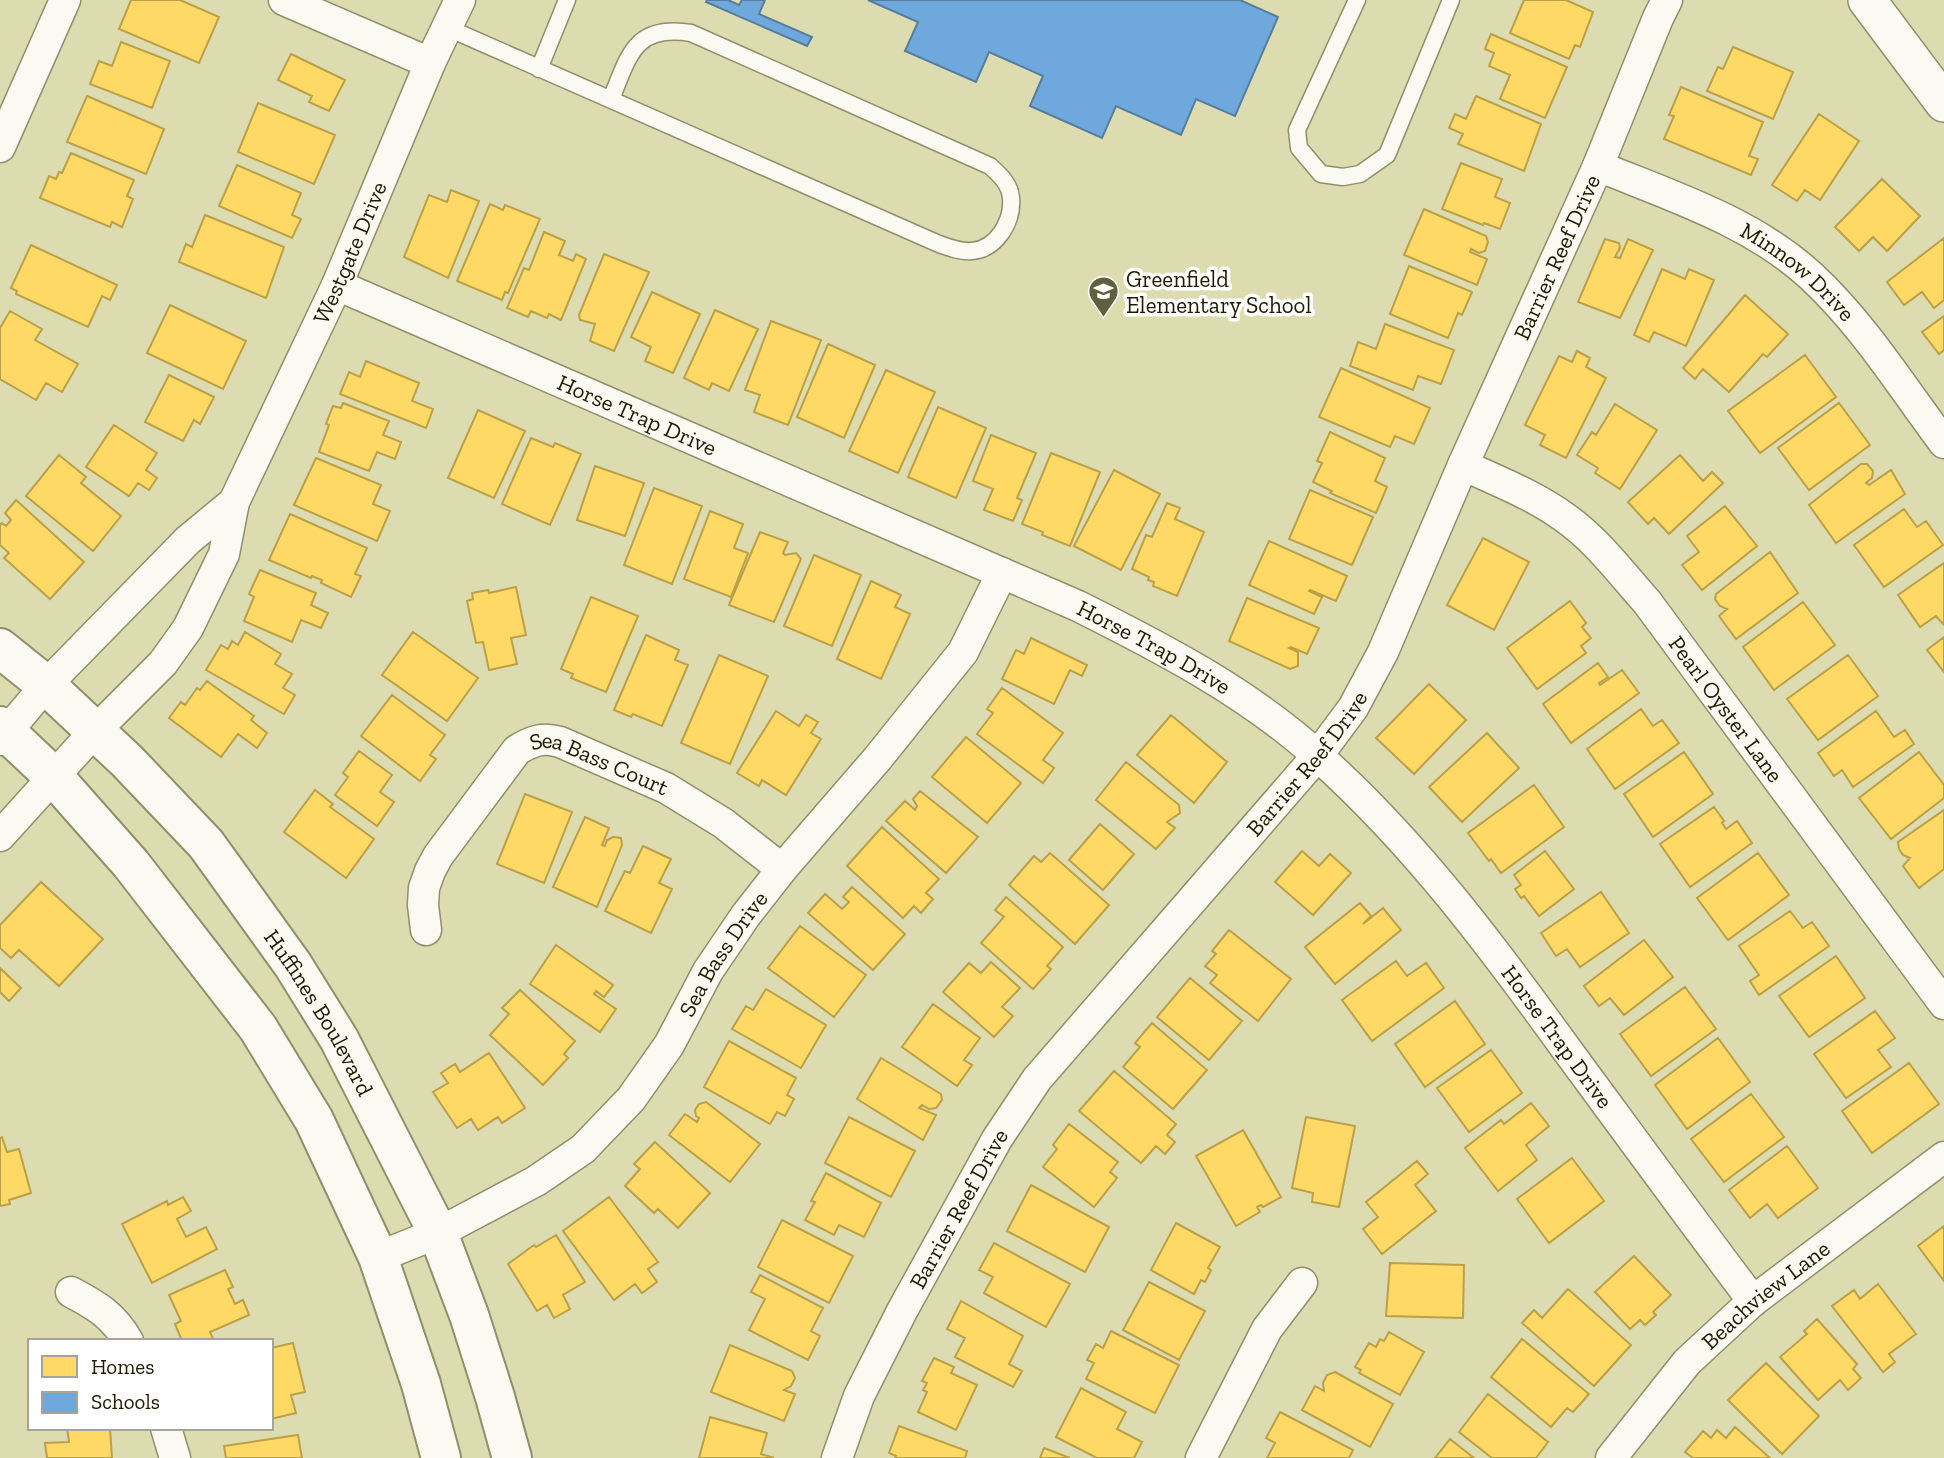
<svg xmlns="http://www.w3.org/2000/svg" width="1944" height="1458" font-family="'Zilla Slab',serif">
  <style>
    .homes { fill: #ffd966; stroke: #bba047; stroke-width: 2 }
    .schools { fill: #6fa8dc; stroke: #567e9a; stroke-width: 2 }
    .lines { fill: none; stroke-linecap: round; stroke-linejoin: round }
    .service-casing { stroke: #8f8f6c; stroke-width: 19 }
    .minor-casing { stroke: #8f8f6c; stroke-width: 33 }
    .tertiary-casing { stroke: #8f8f6c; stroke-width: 40 }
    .secondary-casing { stroke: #8f8f6c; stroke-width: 42 }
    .service { stroke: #fafaf3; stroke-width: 16 }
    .minor { stroke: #fafaf3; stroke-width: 30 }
    .tertiary { stroke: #fafaf3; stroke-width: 37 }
    .secondary { stroke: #fafaf3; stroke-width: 38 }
    .labels { text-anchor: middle; stroke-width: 7; stroke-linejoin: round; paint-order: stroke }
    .street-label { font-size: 23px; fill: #1d1b00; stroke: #fff }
    .poi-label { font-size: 23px; fill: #1d1b00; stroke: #fff; text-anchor: start }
  </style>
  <rect width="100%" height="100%" fill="#dcdcb0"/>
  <path class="homes" d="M131 0H180L219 17 199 63 119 29Z
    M1524 0H1566L1593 12 1580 47 1575 45 1569 59 1510 33Z
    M1491 34 1567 67 1545 118 1500 99 1510 75 1489 66 1494 53 1485 49Z
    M121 42 170 61 152 108 90 84 99 61 112 66Z
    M1733 47 1793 72 1773 119 1707 91 1718 67 1723 69Z
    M291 54 345 80 329 111 309 102 312 96 278 80Z
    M1681 87 1763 122 1749 156 1758 159 1751 175 1664 139 1674 116 1669 115Z
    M87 96 164 129 146 174 67 142Z
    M1476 96 1541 124 1524 171 1458 144 1463 134 1449 128 1455 114 1466 119Z
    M258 103 335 135 314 184 238 152Z
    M1819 114 1859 141 1820 200 1805 190 1797 201 1772 185Z
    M71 153 134 180 127 196 133 199 122 227 112 222 110 227 40 198 49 176 56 179 59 172 62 173Z
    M1461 163 1502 179 1495 197 1510 203 1500 229 1484 223 1483 225 1442 209Z
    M237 165 301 193 292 215 301 219 292 238 219 206Z
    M1882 179 1920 216 1887 251 1873 237 1859 251 1835 227Z
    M451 190 479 201 448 278 404 257 429 195 447 202Z
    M490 204 503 210 505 205 540 219 508 293 505 292 502 300 457 281Z
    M1424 209 1486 236 1488 242 1485 251 1479 253 1471 249 1470 252 1487 259 1477 285 1404 255Z
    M205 215 284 247 266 298 179 262 186 244 192 247Z
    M544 232 565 241 559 255 573 261 576 254 586 259 561 320 549 314 547 318 531 311 528 317 507 308 524 268 529 270Z
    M1944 238V300L1934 308 1922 292 1904 305 1887 282Z
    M1605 239 1619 243 1620 248 1615 257 1620 258 1628 239 1653 250 1620 318 1578 302Z
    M31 245 117 285 110 300 102 296 88 327 16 294 17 291 11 288Z
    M604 254 649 272 614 351 590 341 595 324 580 320 579 315Z
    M1409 266 1472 292 1462 315 1458 313 1448 338 1390 314Z
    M1662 269 1685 279 1689 269 1714 280 1686 346 1654 332 1649 342 1634 335Z
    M652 292 700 314 673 373 645 361 651 347 631 337Z
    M1745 295 1788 334 1767 357 1763 354 1729 392 1703 369 1695 379 1683 368Z
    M170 305 246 341 223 389 147 353Z
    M715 310 758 329 729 391 712 383 709 390 684 378Z
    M10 311 42 329 35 340 78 364 62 392 46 383 36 400 0 379V328Z
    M1944 316V350L1939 354 1922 332Z
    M771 321 821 340 788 425 754 412 760 395 745 390Z
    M1385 324 1454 350 1441 384 1418 376 1413 390 1350 366 1358 342 1376 349Z
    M828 344 875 365 844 438 797 417Z
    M1577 351 1590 358 1586 367 1606 378 1566 458 1540 445 1545 435 1525 425 1559 356 1572 362Z
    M1805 355 1836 397 1760 453 1728 411Z
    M366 361 419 383 412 401 433 409 426 428 340 394 349 372 360 377Z
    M1341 368 1430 408 1414 444 1395 436 1390 447 1319 417Z
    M886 370 935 392 898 473 849 451Z
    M169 375 214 397 200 424 194 420 183 441 145 422Z
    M343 403 389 421 383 435 401 442 395 459 377 452 369 471 319 452 329 425 326 424 333 406 341 408Z
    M1839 403 1870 445 1809 490 1778 448Z
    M1615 404 1657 430 1620 489 1595 473 1598 468 1577 455 1592 432 1596 435Z
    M938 407 986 428 956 498 908 477Z
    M478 410 525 431 494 498 448 478Z
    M114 425 157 453 146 470 157 478 149 490 138 483 129 496 86 467Z
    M1330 432 1385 458 1375 481 1387 487 1376 513 1330 493 1332 491 1313 482 1322 463 1317 461Z
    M991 435 1036 453 1017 498 1022 500 1013 521 984 510 993 489 973 481Z
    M531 438 553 447 555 443 581 454 550 525 502 504Z
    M1051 453 1100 472 1070 546 1042 535 1043 532 1022 524Z
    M59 455 86 477 81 483 121 516 93 551 26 496Z
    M1680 455 1703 481 1712 472 1723 483 1669 534 1654 518 1648 524 1628 502Z
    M316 458 381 485 373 504 390 511 377 541 294 505Z
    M1861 464H1867L1873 471 1872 478 1866 483 1869 485 1891 470 1905 494 1836 543 1809 505Z
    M595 466 644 483 625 536 577 520Z
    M1114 470 1160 494 1121 570 1074 546Z
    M654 488 702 506 672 584 624 565Z
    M1310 490 1373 517 1352 565 1289 539Z
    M16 500 84 562 50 599 4 558 9 553 0 545V525L2 523 6 526 11 520 5 513Z
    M1167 503 1180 508 1175 519 1204 532 1177 596 1153 586 1154 582 1148 580 1149 577 1132 569 1146 535 1152 537Z
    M1725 506 1757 546 1702 590 1682 565 1699 552 1687 536Z
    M1904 509 1917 527 1926 521 1943 545 1884 587 1854 545Z
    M710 511 743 524 734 548 748 553 731 597 684 579Z
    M290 514 367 548 355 574 361 576 351 597 321 583 322 580 312 576 311 578 269 560Z
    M760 532 788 542 783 553 785 555 796 553 801 559 774 622 729 605Z
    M1483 538 1529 562 1494 630 1447 605Z
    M1269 541 1347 576 1336 601 1310 590 1309 591 1322 597 1314 614 1249 585Z
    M1770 552 1798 593 1736 639 1719 616 1727 609 1720 606 1715 599 1716 594Z
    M814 555 861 575 832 646 784 626Z
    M1944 563V625L1936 616 1920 627 1898 595Z
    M260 570 316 593 311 605 328 613 321 628 301 620 292 642 244 621 254 597 249 594Z
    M871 581 901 595 895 607 910 614 881 679 837 659Z
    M516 587 526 635 511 638 517 664 489 670 483 642 476 643 467 601 473 599 472 593 488 590 489 593Z
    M591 597 638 616 606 692 571 678 573 674 561 669Z
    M1247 598 1319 628 1307 654 1291 647 1289 648 1298 652V666L1290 669 1229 641Z
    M1570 601 1586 623 1582 627 1591 638 1581 646 1586 653 1537 689 1507 648Z
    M1803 602 1835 645 1774 690 1743 647Z
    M245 632 281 654 275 664 292 674 283 688 295 695 284 714 206 670 221 645 228 649 232 641 238 645Z
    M413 632 478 678 447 721 382 675Z
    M646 635 679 650 675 660 688 665 662 726 633 714 631 717 614 710Z
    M1944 637V672L1927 650Z
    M1031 638 1087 665 1082 676 1070 670 1054 704 1002 679 1016 650 1024 654Z
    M719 655 768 676 730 764 681 743Z
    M1848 655 1878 696 1818 740 1787 699Z
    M1598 663 1608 677 1599 683 1600 685 1622 670 1639 693 1571 743 1543 704Z
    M207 681 254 716 251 720 267 733 257 748 238 734 221 757 169 718 181 702 185 705 197 688 200 690Z
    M1429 684 1466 720 1414 774 1376 738Z
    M1002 688 1063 733 1043 760 1054 768 1043 783 977 734 993 713 987 709Z
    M392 695 445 735 430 755 436 759 420 781 361 736Z
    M1641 709 1653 726 1662 720 1679 743 1615 789 1587 749Z
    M776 711 799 726 806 715 818 722 811 733 821 739 786 795 762 780 759 786 737 773Z
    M1876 711 1894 737 1905 730 1914 744 1853 787 1842 770 1834 776 1818 753Z
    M1171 715 1227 762 1194 803 1137 755Z
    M1487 733 1519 768 1462 822 1429 787Z
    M966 737 1021 783 987 823 932 777Z
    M359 751 392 775 380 792 394 802 377 826 335 795 348 777 343 773Z
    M1684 752 1713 794 1653 837 1624 794Z
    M1919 752 1944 785V798L1891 839 1859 798Z
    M1126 762 1179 805 1180 813 1167 822 1175 828 1156 849 1096 800Z
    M1534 785 1564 827 1501 873 1491 859 1489 861 1468 833Z
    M315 790 333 804 330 807 374 839 346 878 284 832Z
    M920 791 978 837 946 873 886 821 905 801 915 810 917 806 913 799Z
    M525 794 572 812 544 883 497 864Z
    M1714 807 1724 821 1722 823 1726 829 1737 821 1752 843 1690 887 1660 844Z
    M1944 810V869L1919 888 1903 866 1910 858 1903 855 1899 849 1898 842Z
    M585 817 609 828 602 845 605 846 607 840 613 837 621 838 622 845 597 907 553 887Z
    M1100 824 1134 854 1103 890 1069 860Z
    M882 827 939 879 926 893 933 899 921 913 914 906 903 918 847 866Z
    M643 846 671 859 659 883 672 889 651 933 605 911 625 871 630 873Z
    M1302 851 1319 866 1330 854 1351 873 1313 915 1275 882Z
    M1545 851 1574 889 1539 916 1524 896 1521 898 1515 889 1521 885 1514 875Z
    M1050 853 1109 905 1075 944 1009 885 1034 856 1041 862Z
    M1758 853 1789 895 1728 940 1697 898Z
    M41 882 103 939 59 986 19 950 11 958 0 948V925Z
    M852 887 905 934 873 970 808 913 825 894 842 909 849 902 843 897Z
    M1601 892 1629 933 1580 967 1567 949 1556 956 1541 933Z
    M1006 897 1063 947 1047 966 1051 969 1033 989 981 943 1004 917 995 910Z
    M1360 903 1371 916 1363 924 1383 908 1401 930 1335 984 1305 947Z
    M1790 911 1803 928 1812 922 1829 946 1759 995 1750 981 1759 975 1739 946Z
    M800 926 866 975 834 1017 768 968Z
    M1229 930 1291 979 1258 1021 1210 983 1217 975 1205 966 1216 954 1212 951Z
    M1644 940 1673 977 1624 1015 1610 998 1599 1006 1584 986Z
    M556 945 613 985 604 997 596 991 594 994 616 1009 600 1032 530 984Z
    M1836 956 1865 998 1809 1037 1779 996Z
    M1396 961 1407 976 1426 963 1444 988 1372 1041 1342 1000Z
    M991 962 1020 988 1002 1007 1013 1016 994 1037 943 992 969 963 981 973Z
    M0 968 21 988 9 1001 0 992Z
    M1190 978 1242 1021 1209 1060 1157 1017Z
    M1685 987 1716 1029 1651 1076 1620 1034Z
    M766 989 826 1025 801 1068 732 1029 746 1006 753 1010Z
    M520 990 575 1041 564 1054 568 1058 543 1085 490 1035 509 1014 502 1008Z
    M1455 1001 1485 1044 1425 1087 1395 1044Z
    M933 1004 980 1038 964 1060 972 1065 957 1086 902 1047Z
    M1875 1011 1895 1038 1878 1050 1891 1067 1846 1098 1814 1054Z
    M1152 1023 1207 1070 1173 1109 1123 1067 1140 1047 1135 1043Z
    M1718 1038 1750 1082 1687 1129 1655 1085Z
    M729 1041 796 1078 787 1095 794 1099 785 1116 777 1112 770 1124 704 1087Z
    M1491 1050 1522 1093 1469 1132 1437 1088Z
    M489 1053 525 1108 502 1123 498 1117 478 1130 471 1119 457 1128 433 1092 448 1083 441 1073 455 1064 460 1072Z
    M881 1058 941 1094 942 1100 936 1108 929 1109 922 1105 919 1108 936 1115 923 1140 857 1099Z
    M1909 1063 1939 1104 1872 1153 1842 1111Z
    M1114 1071 1176 1124 1167 1135 1175 1142 1165 1154 1156 1146 1141 1163 1079 1111Z
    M1751 1094 1784 1137 1724 1182 1691 1139Z
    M706 1102 760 1144 730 1182 669 1135 685 1114 697 1122 699 1118 696 1116 695 1110 699 1104Z
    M1531 1103 1549 1126 1526 1145 1537 1160 1498 1191 1465 1148 1501 1120 1504 1124Z
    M849 1117 915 1151 891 1197 825 1163Z
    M1306 1117 1355 1126 1339 1207 1312 1202 1313 1193 1292 1188Z
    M1069 1124 1118 1162 1110 1172 1117 1178 1094 1207 1043 1167 1057 1149 1053 1145Z
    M1243 1130 1281 1197 1263 1207 1261 1205 1257 1207 1260 1212 1236 1226 1196 1156Z
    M2 1137 7 1152 19 1149 31 1193 9 1200 10 1204 0 1206V1138Z
    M655 1142 710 1193 678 1228 658 1209 654 1213 625 1186 640 1169 634 1164Z
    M1787 1146 1818 1188 1778 1218 1767 1204 1750 1218 1729 1190Z
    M1572 1158 1604 1201 1549 1243 1517 1199Z
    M1417 1161 1428 1174 1415 1185 1436 1211 1382 1254 1363 1229 1378 1217 1366 1202Z
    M826 1173 881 1203 864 1237 839 1225 834 1235 805 1220 815 1202 811 1201Z
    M1031 1185 1109 1227 1085 1272 1007 1231Z
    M183 1197 191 1211 177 1219 186 1237 206 1227 217 1249 152 1283 122 1224 167 1201 168 1205Z
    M609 1197 658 1262 648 1269 657 1282 642 1293 635 1284 614 1300 563 1231Z
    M782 1220 853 1256 829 1303 758 1267Z
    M1176 1223 1220 1247 1208 1268 1211 1270 1205 1282 1201 1280 1194 1294 1151 1270Z
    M1944 1226V1281L1918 1246Z
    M556 1235 585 1282 563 1295 570 1309 554 1318 547 1305 537 1311 508 1264 534 1245 536 1247Z
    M994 1243 1070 1284 1046 1327 984 1293 993 1277 979 1270Z
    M1634 1256 1671 1295 1653 1312 1656 1315 1645 1325 1640 1320 1630 1329 1595 1292Z
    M1390 1263 1464 1265 1463 1318 1386 1316Z
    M225 1270 233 1287 228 1289 235 1304 243 1300 249 1315 210 1332 214 1341H182L175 1324 181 1321 169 1295Z
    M760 1275 823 1308 811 1331 820 1336 808 1360 749 1330 765 1299 751 1292Z
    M1149 1282 1205 1311 1179 1360 1123 1330Z
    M1878 1284 1916 1334 1889 1354 1895 1362 1883 1372 1832 1306 1854 1290 1860 1299Z
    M1568 1289 1631 1345 1594 1386 1522 1323 1534 1310 1542 1318Z
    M961 1301 1023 1336 1009 1364 1022 1371 1013 1387 955 1357 965 1338 947 1329Z
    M1817 1319 1857 1364 1853 1369 1861 1378 1848 1390 1840 1380 1818 1400 1780 1357 1807 1334 1804 1331Z
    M1111 1331 1179 1365 1155 1413 1086 1379 1094 1363 1087 1360 1096 1344 1103 1348Z
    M1389 1332 1424 1352 1400 1395 1359 1373 1361 1370 1355 1367 1369 1343 1376 1347 1380 1339 1384 1341Z
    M1522 1339 1589 1394 1573 1412 1567 1408 1551 1427 1491 1377Z
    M293 1343 305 1392 291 1395 296 1413 271 1419V1348Z
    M730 1345 792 1371 795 1378 791 1386 784 1390 795 1394 784 1421 711 1392Z
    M934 1358 954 1367 951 1373 977 1385 956 1430 918 1412 927 1392 923 1390 927 1383 922 1381Z
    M1766 1363 1819 1416 1782 1454 1728 1400Z
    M1335 1372 1393 1404 1370 1447 1302 1410 1315 1386 1324 1391 1323 1383 1327 1375Z
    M1081 1388 1126 1412 1117 1429 1142 1442 1134 1458H1097L1056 1437Z
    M1488 1394 1548 1442 1536 1458H1492L1459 1432Z
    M1280 1412 1353 1450 1349 1458H1267L1275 1443 1266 1438Z
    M710 1417 767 1433 761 1454 774 1458H699Z
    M899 1426 967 1451 965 1458H895L896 1456 889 1453Z
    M1735 1427 1770 1458H1693L1685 1452 1703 1431 1711 1438 1717 1430 1726 1438Z
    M67 1428H110L112 1458H47L45 1443 69 1442Z
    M298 1435 302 1458H226L224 1446Z
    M1450 1439 1474 1458H1435Z
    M1044 1448 1070 1458H1040Z"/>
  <path class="schools" d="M707 0H728L739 5 742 0H765L759 14 812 37 807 46 706 2Z
    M868 0H1240L1278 17 1235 116 1196 99 1181 135 1116 106 1102 138 1030 106 1043 76 989 52 976 82 905 51 918 22Z"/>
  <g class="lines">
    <defs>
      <path id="service" d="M1357 0 1297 130 1299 148 1321 174 1343 177 1360 174 1387 155 1451 0
        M448 28 939 244C950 248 961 252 972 251 997 249 1013 221 1011 198 1010 184 1000 175 990 166L691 33C634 24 629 56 611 99
        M539 69 567 0"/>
      <g id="minor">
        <path d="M284 0 430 63"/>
        <path d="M0 147 65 0"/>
        <path id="s1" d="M1598 166C1671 196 1751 221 1811 276 1863 324 1902 387 1944 443"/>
        <path id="s2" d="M337 285 1078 606C1162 648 1249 693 1319 757 1415 843 1492 946 1567 1050 1629 1134 1690 1218 1753 1301"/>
        <path id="s3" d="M1463 465C1497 481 1534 495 1564 517 1597 540 1621 573 1647 602L1944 1004"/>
        <path d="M0 740 46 685 188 540 234 502"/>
        <path id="s4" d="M0 836 95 731 163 663 188 628 224 554 234 502 337 285 430 63 460 0"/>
        <path id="s5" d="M426 930 423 905 424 888 430 871 438 856 517 750C532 741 542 737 560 742L666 788 723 823 782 869"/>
        <path id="s6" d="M378 1257 438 1233 536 1181 583 1149 631 1099 669 1045 708 971 746 915 782 869 878 758 963 652 1002 573"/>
        <path d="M71 1292C97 1306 113 1315 128 1341"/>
        <path d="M166 1428 175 1458"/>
        <path id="s7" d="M837 1458 859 1396 902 1311 997 1139 1037 1079 1318 755 1353 708 1383 652 1463 465 1598 166 1658 18 1667 0"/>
        <path d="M1201 1458 1267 1329 1302 1283"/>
        <path id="s8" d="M1611 1458 1687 1362 1753 1301 1944 1157"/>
      </g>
      <path id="tertiary" d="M1867 0 1944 103"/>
      <g id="secondary">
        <path id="s9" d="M0 648 46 685 127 761 206 844 293 965 339 1039 438 1233 469 1315 495 1397 512 1458"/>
        <path d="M0 726 54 777 131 864 258 1028 314 1120 378 1257 421 1384 441 1458"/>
      </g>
    </defs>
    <use href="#service" class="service-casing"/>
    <use href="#minor" class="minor-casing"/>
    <use href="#tertiary" class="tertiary-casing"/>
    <use href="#secondary" class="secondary-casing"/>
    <use href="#service" class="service"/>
    <use href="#minor" class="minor"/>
    <use href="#tertiary" class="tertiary"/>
    <use href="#secondary" class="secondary"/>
  </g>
  <defs>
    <symbol id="school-pin" viewBox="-11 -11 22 30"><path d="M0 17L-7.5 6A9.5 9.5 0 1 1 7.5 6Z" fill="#605f3e" stroke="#fff"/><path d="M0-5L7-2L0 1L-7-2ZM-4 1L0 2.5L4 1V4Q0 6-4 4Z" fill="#fff"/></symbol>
  </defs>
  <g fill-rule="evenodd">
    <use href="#school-pin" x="1086" y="274" width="35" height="47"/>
  </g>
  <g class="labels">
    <g class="street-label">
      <text dy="8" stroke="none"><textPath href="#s4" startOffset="691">Westgate Drive</textPath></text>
      <text dy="8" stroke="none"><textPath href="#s7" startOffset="1412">Barrier Reef Drive</textPath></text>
      <text dy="8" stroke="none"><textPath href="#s1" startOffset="228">Minnow Drive</textPath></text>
      <text dy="8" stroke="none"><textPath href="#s2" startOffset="327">Horse Trap Drive</textPath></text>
      <text dy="8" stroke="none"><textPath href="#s2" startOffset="894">Horse Trap Drive</textPath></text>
      <text dy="8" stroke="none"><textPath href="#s3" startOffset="366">Pearl Oyster Lane</textPath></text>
      <text dy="8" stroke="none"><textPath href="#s7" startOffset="845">Barrier Reef Drive</textPath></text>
      <text dy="8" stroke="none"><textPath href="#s5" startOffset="298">Sea Bass Court</textPath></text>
      <text dy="8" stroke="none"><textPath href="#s6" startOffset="474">Sea Bass Drive</textPath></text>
      <text dy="8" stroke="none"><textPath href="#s9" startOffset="488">Huffines Boulevard</textPath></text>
      <text dy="8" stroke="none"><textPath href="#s2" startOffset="1461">Horse Trap Drive</textPath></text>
      <text dy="8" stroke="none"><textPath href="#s7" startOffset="278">Barrier Reef Drive</textPath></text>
      <text dy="8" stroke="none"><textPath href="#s8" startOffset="226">Beachview Lane</textPath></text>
    </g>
    <g class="poi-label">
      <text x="1126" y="287">Greenfield<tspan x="1126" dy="26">Elementary School</tspan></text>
    </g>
  </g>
  <rect x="28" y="1339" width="245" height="91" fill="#ffffff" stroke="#a5a499" stroke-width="2"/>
  <rect x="42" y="1356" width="35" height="21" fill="#ffd966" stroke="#a5a499" stroke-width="2"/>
  <text x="91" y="1374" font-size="21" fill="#1d1b00">Homes</text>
  <rect x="42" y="1392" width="35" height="21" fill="#6fa8dc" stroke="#a5a499" stroke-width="2"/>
  <text x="91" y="1409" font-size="21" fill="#1d1b00">Schools</text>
</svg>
